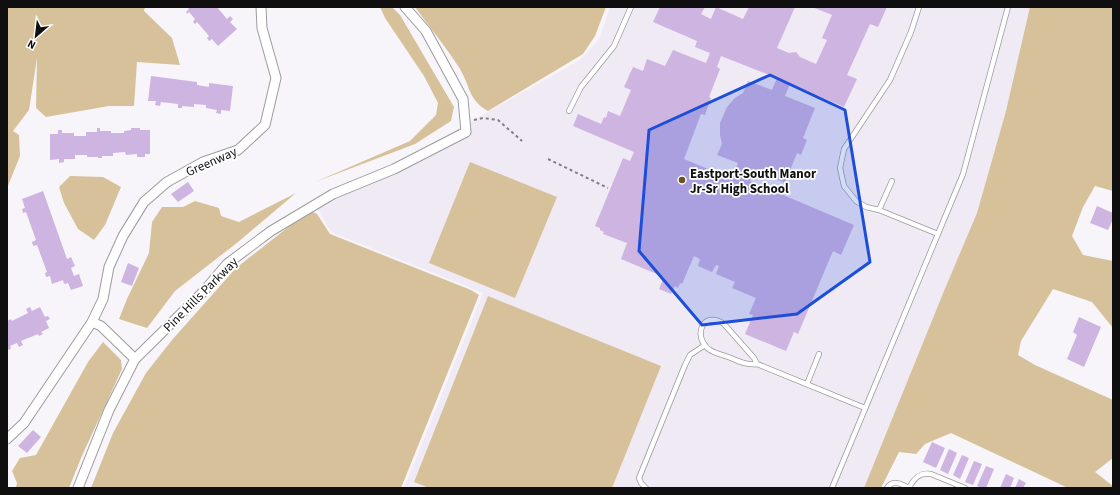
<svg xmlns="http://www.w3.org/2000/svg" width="1120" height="495" font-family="'Source Sans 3',sans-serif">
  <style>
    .built { fill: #f0eaf5 }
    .green { fill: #d7c19b }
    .building { fill: #cdb4e1; fill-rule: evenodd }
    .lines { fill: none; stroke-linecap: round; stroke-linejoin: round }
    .lane-casing { stroke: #9d9b9e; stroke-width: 6 }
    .street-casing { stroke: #9d9b9e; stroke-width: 11 }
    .path { stroke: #7f7e80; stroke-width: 2; stroke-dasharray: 3 3; stroke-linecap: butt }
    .lane { stroke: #fff; stroke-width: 4.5 }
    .street { stroke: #fff; stroke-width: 9 }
    .marked { fill: #1d4ed8; fill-opacity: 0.2; stroke: #1d4ed8; stroke-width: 3; stroke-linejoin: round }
    .poi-dot { fill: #6a5222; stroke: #fff; stroke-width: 1.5 }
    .labels { text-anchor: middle; stroke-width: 3.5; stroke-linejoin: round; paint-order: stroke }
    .street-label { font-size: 13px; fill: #0f0f10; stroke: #fff }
    .poi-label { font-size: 13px; font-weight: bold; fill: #0f0f10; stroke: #fff; text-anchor: start }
  </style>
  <rect width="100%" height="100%" fill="#f7f5f9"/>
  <path class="built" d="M610 7H1076L878 488H404L483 293 331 232 317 208 580 60 599 39Z"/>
  <path class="green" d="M7 7H145L144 11 172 38 180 65 137 62 134 106H109L46 117 36 108 37 58 29 110 13 131 19 135 20 156 7 188Z
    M380 7H392L400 15 454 107 451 121 415 144 315 182 410 141 436 115 438 103 424 76 385 18Z
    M415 7H606L595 36 583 54 488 111C469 101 470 86 460 69 447 48 430 28 415 7Z
    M1030 7H1113V191L1095 186 1083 207 1072 236 1083 255 1113 261V328L1092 302 1053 289 1021 341 1018 355 1035 365 1113 400V458L1095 472 1113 486V488H1068L951 433 925 444 916 454 899 452 881 488H864L944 291 977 213 1006 111Z
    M470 162 557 197 515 298 429 263Z
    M70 176 103 177 121 187 105 225 94 240 78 229 64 203 59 187Z
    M296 193 238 242 175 291 147 328 119 319 127 299 149 253 152 222 162 207H183L195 201 219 208 221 216 239 222Z
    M311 211 317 214 330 234 471 290 479 295 401 488H91L113 433 146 373 172 340 236 268 287 228Z
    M488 296 661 366 612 488H429L414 482Z
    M103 342 121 360 122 369 81 458 69 488H16L17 483 12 471 20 458 36 455 88 362Z"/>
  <path class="building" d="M187 7H217L227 19 230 16 233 19 230 22 237 29 218 46 212 39 209 41 207 38 209 36 197 22 195 24 193 22 195 19 189 12 187 14 186 12 189 9Z
    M660 7H705L701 14 711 19 716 7 743 19 749 7H795L777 48 789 53 796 52 800 57 816 64 827 40 822 38 832 15 812 7H887L878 27 870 24 847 75 857 79 844 107 790 84 785 96 815 108 803 138 807 140 801 155 797 153 785 183 754 170 750 181 854 225 841 255 833 251 798 334 794 332 786 351 745 334 753 315 749 314 756 298 732 288 735 282 716 274 719 266 716 265 712 272 698 266 700 259 694 256 682 284 680 283 678 288 675 286 671 294 659 289 664 277 621 259 627 243 603 234 604 232 600 230V228L595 226 623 158 630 161 634 152 573 126 578 114 601 124 604 117 606 118 608 111 620 116 631 90 624 87 633 67 643 71 647 59 665 66 673 50 706 63 710 53 695 47 697 41 653 22ZM721 56 777 78 772 90 748 81 743 93 735 98 727 107 720 123V135L722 144 717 155 738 163 732 179 684 159 701 114 705 115 711 98 709 97 720 69 717 67Z
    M151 76 197 82V85L209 87V83L233 86 230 111 221 110V114L216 113 217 110 206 108V105L194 104V107L182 106V108H178V104L161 102 160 106 155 105 156 101H148Z
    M97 128H100V131H111V133H124V131L131 130V128H140V130H150V154H145V157H137V154L126 155 125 152 113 153V156H102V158H98V157H87V155H75V159H64V162L59 163V159L50 160V134H58V130H62V133H74V136H86V132H97Z
    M188 182 194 191 178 202 171 194Z
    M43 191 67 259 71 257 75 266 71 268 74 276 79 274 83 286 71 290 68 283 64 284 63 280 52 284 50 276 46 277 45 273 47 272 37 245 33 246 32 242 36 240 26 212 23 213 22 209 25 208 22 199Z
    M1097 206 1113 213V219L1108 230 1090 223Z
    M128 263 139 268 132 286 121 282Z
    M30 307 32 311 40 307 45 317 48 316 50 319 46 321 49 328 41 332 43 334 39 336 38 334 21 341 23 345 19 347 17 343 10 346 11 348 9 350 7 348V321L11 319 12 321 28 313 26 309Z
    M1079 317 1101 327 1084 367 1067 359 1077 335 1073 332Z
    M33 430 41 437 27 453 18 446Z
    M932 442 945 448 936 468 923 462Z
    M949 449 957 453 948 474 940 470Z
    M962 455 969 458 960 479 953 475Z
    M974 461 982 464 973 485 965 482Z
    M986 466 994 469 986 488H981L977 486Z
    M1006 474 1014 478 1010 488H1000Z
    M1019 479 1026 483 1023 488H1015Z"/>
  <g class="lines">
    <defs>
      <path id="lane" d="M919 7 911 32 890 80 844 149 840 168 844 186 856 201 866 207 879 210 938 234
        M569 111 581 87 614 46 631 7
        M879 210 892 181
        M757 364 754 358 724 324C702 309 692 338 710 350 716 354 724 355 731 358 740 362 747 365 757 364L865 408
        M807 384 819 354
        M646 488 641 483 639 478 685 365 690 355 705 345
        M832 488 963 174 1008 7
        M887 488C892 479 902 484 909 488
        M909 488C914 478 920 472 931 474L965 488"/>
      <path id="street" d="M92 322 103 299 109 267 123 236 144 202 167 182 203 162 238 150 265 125 276 78 262 28 261 7
        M7 439 24 423 92 322 101 326 135 359
        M78 488 109 410 135 359 204 291 227 264 271 231 333 194 394 169 466 132 463 99 426 31 405 7"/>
    </defs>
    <use href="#lane" class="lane-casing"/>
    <use href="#street" class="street-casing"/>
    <path class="path" d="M474 120 483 118 498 120 522 141
      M548 159 608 188"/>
    <use href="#lane" class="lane"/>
    <use href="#street" class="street"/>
  </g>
  <path class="marked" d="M770 75 845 110 870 262 797 314 702 325 639 251 649 130Z"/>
  <circle class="poi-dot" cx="682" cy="180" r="4"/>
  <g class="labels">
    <g class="street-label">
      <text transform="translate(211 161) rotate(-24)" y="5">Greenway</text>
      <text transform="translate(200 294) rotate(-45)" y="5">Pine Hills Parkway</text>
    </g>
    <g class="poi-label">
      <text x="690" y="178">Eastport-South Manor<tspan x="690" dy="15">Jr-Sr High School</tspan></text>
    </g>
  </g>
  <rect width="1120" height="495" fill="none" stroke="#0f0f10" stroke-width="16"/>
  <g transform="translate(36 36) rotate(208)" stroke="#ffffff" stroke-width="3" paint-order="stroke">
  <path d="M0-3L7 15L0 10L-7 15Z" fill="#0f0f10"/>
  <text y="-6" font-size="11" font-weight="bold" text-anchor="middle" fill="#0f0f10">N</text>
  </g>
</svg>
